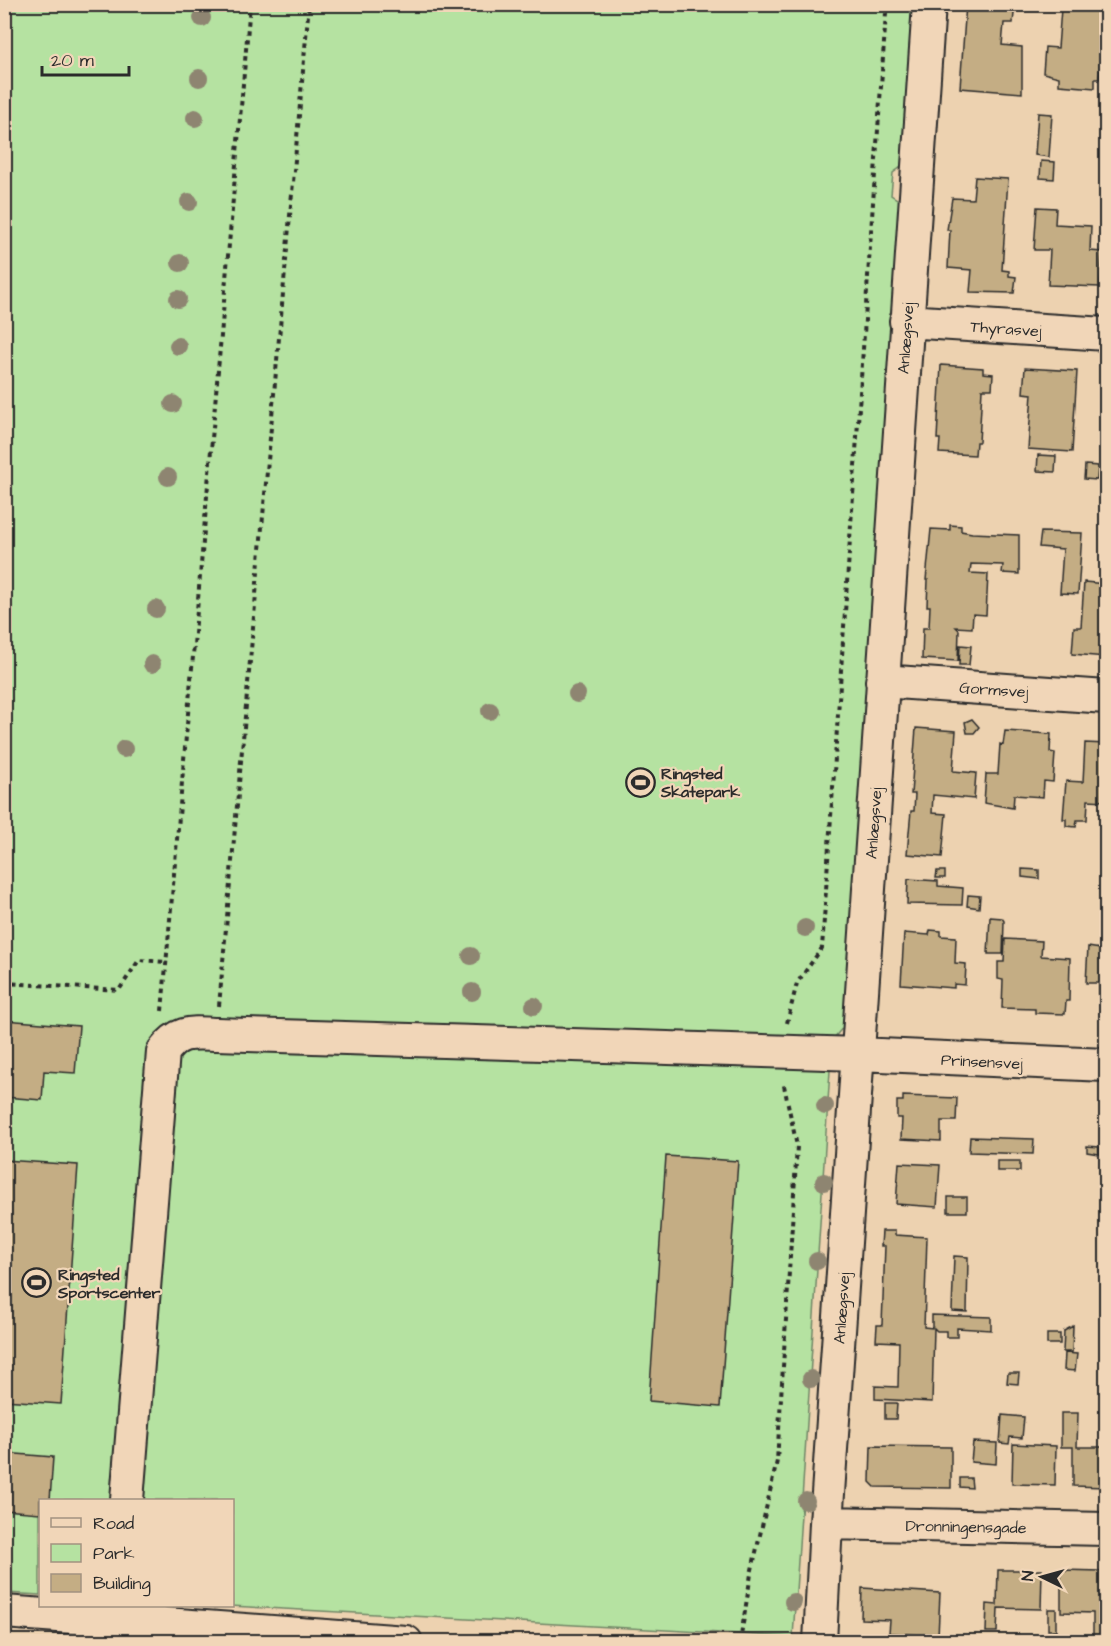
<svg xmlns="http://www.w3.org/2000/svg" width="1111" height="1646" font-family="'Architects Daughter',sans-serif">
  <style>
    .green { fill: #b5e2a1; stroke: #708666; stroke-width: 1.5 }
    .building { fill: #c4ad84; stroke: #2b2b2b; stroke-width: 1.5 }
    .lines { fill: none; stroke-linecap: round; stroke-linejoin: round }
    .minor-casing { stroke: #2b2b2b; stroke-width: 36 }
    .path { stroke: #2b2b2b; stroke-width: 4; stroke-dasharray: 4.5 4.5; stroke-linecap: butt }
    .minor { stroke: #f1d6b8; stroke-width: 32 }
    .tree { fill: #8e8571 }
    .labels { text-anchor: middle; stroke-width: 4.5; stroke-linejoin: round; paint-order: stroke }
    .street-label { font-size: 16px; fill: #2b2b2b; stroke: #f1d6b8 }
    .poi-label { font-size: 16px; font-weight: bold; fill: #2b2b2b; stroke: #f1d6b8; text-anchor: start }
  </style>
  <rect width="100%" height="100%" fill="#edd2b0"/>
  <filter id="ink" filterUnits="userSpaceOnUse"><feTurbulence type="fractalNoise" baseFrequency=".0167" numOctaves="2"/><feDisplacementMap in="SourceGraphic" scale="12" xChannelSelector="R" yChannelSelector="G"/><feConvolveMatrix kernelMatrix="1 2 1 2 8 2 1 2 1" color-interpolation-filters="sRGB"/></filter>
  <g filter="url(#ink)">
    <path class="green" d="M4 5H913L901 167 893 173 891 195 900 201 845 1025 832 1040 793 1637 230 1606H232V1500H40V1595L5 1593Z"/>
    <path class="building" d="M966 4H1015L1013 23H1004L1002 45 1022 47V93L960 88Z
      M1061 9 1106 12V43L1102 42 1099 79H1095V88L1059 85V77L1043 73 1045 47 1058 48Z
      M1038 113 1052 114 1049 157 1035 155Z
      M1041 161 1055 162 1054 179 1040 178Z
      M975 177 1008 179 1002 270 1009 271V276L1016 277 1014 293 970 292 972 270 948 268 950 230H947L952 198 973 199Z
      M1037 207 1056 208 1055 224 1091 226 1090 251 1102 252 1100 287 1048 285 1050 250H1034Z
      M941 365 983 368V373L993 374 992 389H982L979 442H976L975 455 939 453 940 439H937Z
      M1025 368 1077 371 1072 452 1028 449 1032 394 1023 393Z
      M1038 455 1056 456 1055 472 1037 471Z
      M1085 465 1098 466 1097 480 1084 479Z
      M950 525 961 526V531L972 533 1019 535V574L1002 573 1003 565 971 564 970 573 988 574 986 615 973 614 972 628 956 627 959 630 958 661 922 659 923 628H929L930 606H927L928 580H926L931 529 950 530Z
      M1041 532 1082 533 1078 594 1060 593 1063 549 1039 547Z
      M1084 582 1106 584V657L1072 654 1074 627H1081Z
      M960 645 971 646 969 665H959Z
      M972 719 979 727 974 733H967L965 722Z
      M916 728 956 731 953 771 976 773 974 799 933 795 932 813 946 814 942 857 907 854 911 811H914L915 794H911Z
      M1005 731 1051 734 1050 752 1055 753 1053 782 1044 781 1043 797 1014 795 1013 808 984 803 986 774H998L1000 744 1003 745Z
      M1085 743 1106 744V801L1088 800 1087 820H1077L1076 827 1066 826V819H1063L1066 781 1083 782Z
      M1022 869 1039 870V879L1022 877Z
      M937 871H945V878H936Z
      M908 879 938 881V886L963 888 962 905 907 904Z
      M968 895 980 896 979 908 967 906Z
      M990 917 1002 918 1004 921 1003 954H988Z
      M930 930 941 931V936L956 937 955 963 966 964 965 985 954 984V988L901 984 904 933 929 935Z
      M1005 939 1042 941 1041 956 1070 958 1069 1001H1066L1065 1014 1035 1013V1009L1002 1008 1003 980 998 979V962H1004Z
      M1088 947 1106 950V997H1099V983H1086Z
      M4 1020 79 1026 75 1073 44 1071 42 1100 4 1097Z
      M903 1096 957 1098 956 1121H941V1141L901 1139 902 1118H897V1101H903Z
      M970 1137 1034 1139 1033 1154 969 1152Z
      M1087 1146 1099 1147V1154L1087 1152Z
      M666 1156 738 1161 720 1407 649 1401Z
      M4 1160 78 1165 61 1404 4 1400Z
      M997 1161H1020V1171H997Z
      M899 1163 940 1165 937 1207 896 1204Z
      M1099 1179H1106V1195H1099Z
      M948 1197H967V1212H948Z
      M882 1231H895V1235L927 1237 924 1327 932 1328V1315L991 1317V1330L957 1328V1337H946V1331H937L934 1328 932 1402 875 1399V1386L898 1387 899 1342 876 1341 877 1325H882L885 1246H881Z
      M954 1256 968 1257 967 1312 952 1311Z
      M1073 1326 1072 1352H1063L1064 1331Z
      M1047 1334H1060V1344H1047Z
      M1065 1353 1077 1354 1075 1371 1064 1370Z
      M1008 1373H1019L1018 1384 1007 1383Z
      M885 1403H897L896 1419H885Z
      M1061 1413H1078L1077 1447H1103V1428H1106V1487L1073 1486V1447H1061Z
      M1002 1415 1024 1417 1022 1438 1010 1437 1009 1444 1000 1443Z
      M973 1442 997 1443 996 1464 971 1462Z
      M1013 1444 1056 1446 1055 1485 1012 1484Z
      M871 1446 951 1447V1488L875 1487 870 1482Z
      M4 1453 53 1457 50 1500H40V1513L4 1510Z
      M960 1478H971L972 1488 960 1487Z
      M998 1570H1042L1041 1609 998 1608 997 1632H986L987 1604 997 1605Z
      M1061 1570 1101 1571V1609H1106V1642H1104V1636H1093V1613L1061 1612Z
      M862 1588 940 1593 938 1636 889 1633 890 1620 861 1619Z
      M1048 1609H1056V1630H1048Z"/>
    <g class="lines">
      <defs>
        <path id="minor" d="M906 321 1106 334
          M882 681 1106 697
          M127 1500 163 1052C179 1030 191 1033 217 1034L858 1054 1106 1065
          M826 1523 1106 1529
          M4 1612 406 1642
          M820 1642 826 1523 929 4"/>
      </defs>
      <use href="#minor" class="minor-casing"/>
      <path class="path" d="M4 983 119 990 139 960 166 962
        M219 1006 309 4
        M162 1011 250 4
        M787 1023 797 983 822 948 886 13 882 4
        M740 1642 751 1574 777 1461 797 1146 783 1081"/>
      <use href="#minor" class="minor"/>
    </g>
    <g class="tree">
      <circle cx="202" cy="18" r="9"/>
      <circle cx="199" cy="78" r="9"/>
      <circle cx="195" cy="118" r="9"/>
      <circle cx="189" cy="202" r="9"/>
      <circle cx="180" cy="263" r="9"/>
      <circle cx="178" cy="299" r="9"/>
      <circle cx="178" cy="346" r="9"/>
      <circle cx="173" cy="404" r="9"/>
      <circle cx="168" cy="477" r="9"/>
      <circle cx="156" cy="609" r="9"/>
      <circle cx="152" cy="664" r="9"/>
      <circle cx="577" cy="694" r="9"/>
      <circle cx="490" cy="711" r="9"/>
      <circle cx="124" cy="749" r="9"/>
      <circle cx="805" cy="928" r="9"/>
      <circle cx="471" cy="956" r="9"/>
      <circle cx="472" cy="992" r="9"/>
      <circle cx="534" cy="1006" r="9"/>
      <circle cx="825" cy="1106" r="9"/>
      <circle cx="824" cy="1182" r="9"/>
      <circle cx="817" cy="1261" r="9"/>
      <circle cx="811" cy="1379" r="9"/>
      <circle cx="806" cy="1501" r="9"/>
      <circle cx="793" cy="1602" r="9"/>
    </g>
  </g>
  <defs>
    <symbol id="stadium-ring" viewBox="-11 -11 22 22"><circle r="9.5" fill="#f1d6b8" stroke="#2b2b2b" stroke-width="1.5"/><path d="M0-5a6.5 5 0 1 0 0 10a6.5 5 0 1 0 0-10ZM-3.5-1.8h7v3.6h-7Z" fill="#2b2b2b"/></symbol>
  </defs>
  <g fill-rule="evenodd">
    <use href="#stadium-ring" x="624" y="766" width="33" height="33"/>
    <use href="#stadium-ring" x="20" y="1266" width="33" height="33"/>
  </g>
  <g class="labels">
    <g class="street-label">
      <text transform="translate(1006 328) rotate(4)" y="6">Thyrasvej</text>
      <text transform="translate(905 338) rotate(-86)" y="6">Anlægsvej</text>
      <text transform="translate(994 689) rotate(4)" y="6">Gormsvej</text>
      <text transform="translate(873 823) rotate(-86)" y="6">Anlægsvej</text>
      <text transform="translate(982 1061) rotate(3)" y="6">Prinsensvej</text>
      <text transform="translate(841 1308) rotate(-86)" y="6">Anlægsvej</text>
      <text transform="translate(966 1526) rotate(1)" y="6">Dronningensgade</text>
    </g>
    <g class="poi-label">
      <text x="661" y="779">Ringsted<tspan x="661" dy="18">Skatepark</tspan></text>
      <text x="58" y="1280">Ringsted<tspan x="58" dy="18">Sportscenter</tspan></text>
    </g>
  </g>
  <rect width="1111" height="1646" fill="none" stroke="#f1d6b8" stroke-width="24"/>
  <rect x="12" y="12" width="1087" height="1622" fill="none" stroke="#2b2b2b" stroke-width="2" filter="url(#ink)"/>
  <rect x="39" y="1499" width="195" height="108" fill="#f1d6b8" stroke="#a29280" stroke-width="1.5"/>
  <rect x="51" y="1518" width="30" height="9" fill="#f1d6b8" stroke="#a29280" stroke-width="1.5"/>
  <text x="93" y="1529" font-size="18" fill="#2b2b2b">Road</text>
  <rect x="51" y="1544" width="30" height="18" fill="#b5e2a1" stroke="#a29280" stroke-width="1.5"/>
  <text x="93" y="1559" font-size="18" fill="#2b2b2b">Park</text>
  <rect x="51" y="1574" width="30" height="18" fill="#c4ad84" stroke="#a29280" stroke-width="1.5"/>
  <text x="93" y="1589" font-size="18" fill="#2b2b2b">Building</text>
  <g transform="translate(1042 1577) rotate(275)" stroke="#f1d6b8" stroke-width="4.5" paint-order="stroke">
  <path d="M0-4.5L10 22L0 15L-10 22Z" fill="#2b2b2b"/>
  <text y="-9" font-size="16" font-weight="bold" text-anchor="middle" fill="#2b2b2b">N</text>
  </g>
  <path d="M42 66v9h87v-9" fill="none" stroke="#2b2b2b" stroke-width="3"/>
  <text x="51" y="66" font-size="18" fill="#2b2b2b" stroke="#f1d6b8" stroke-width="4.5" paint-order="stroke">20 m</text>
</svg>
